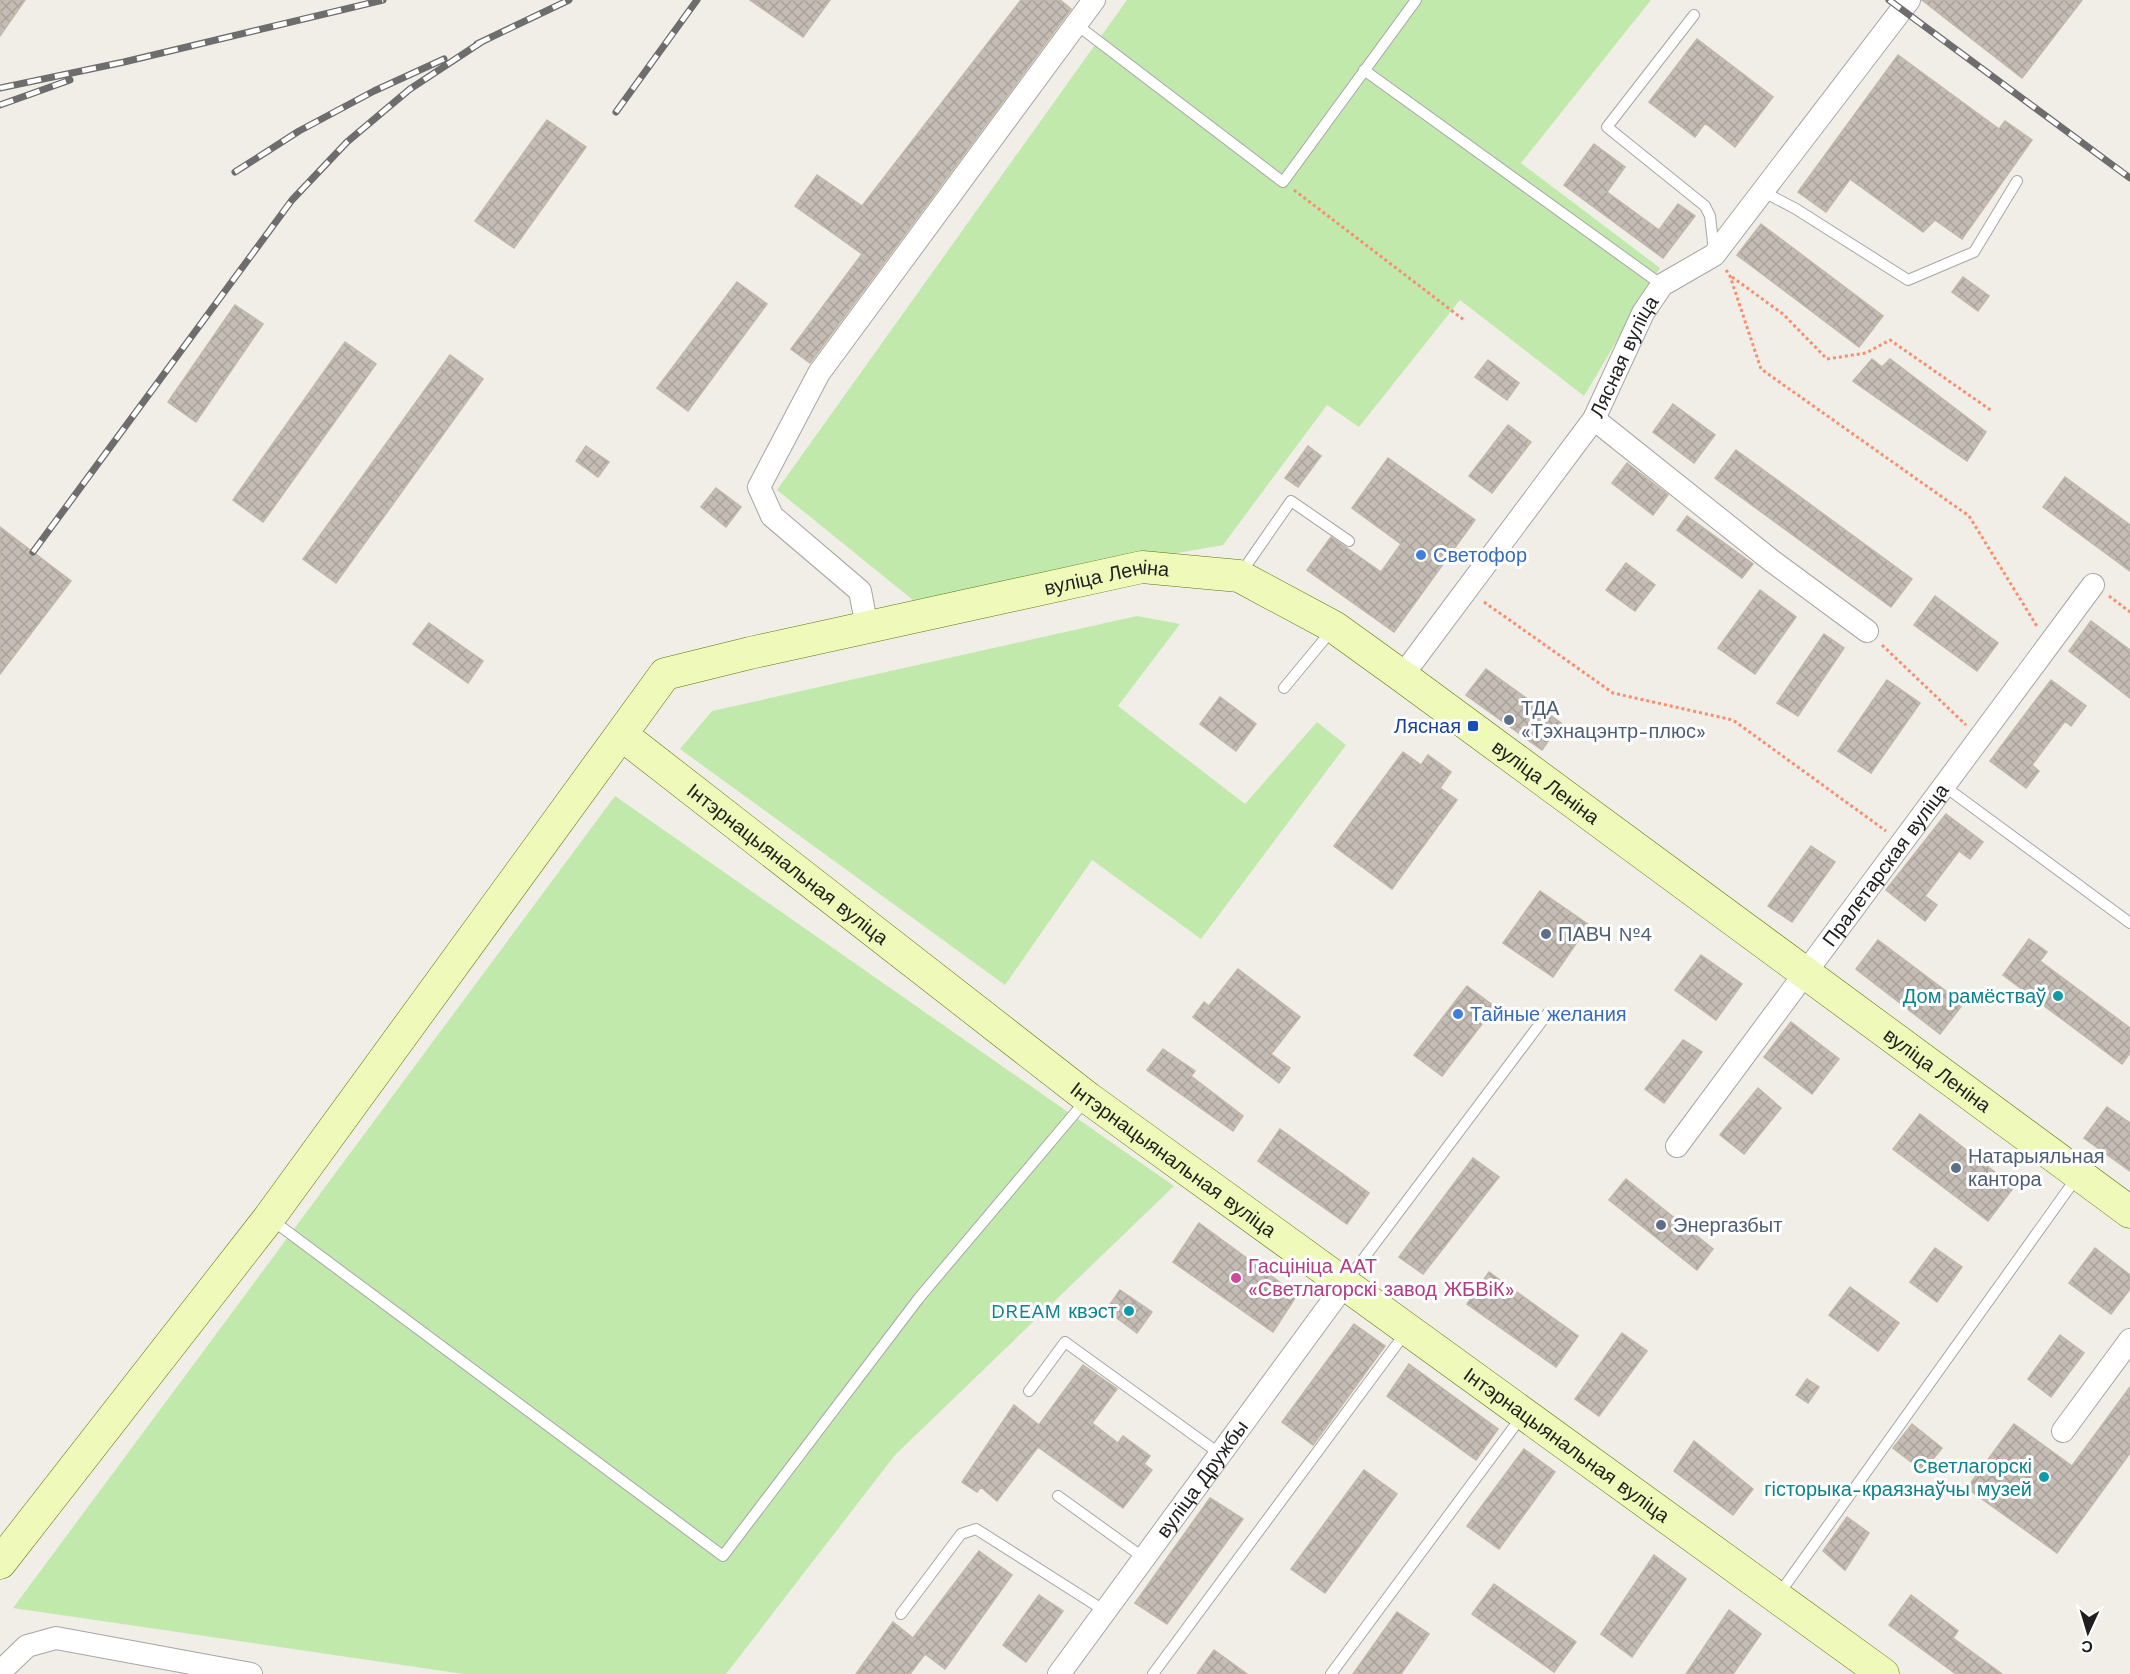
<svg xmlns="http://www.w3.org/2000/svg" width="2130" height="1674" font-family="'Work Sans',sans-serif">
  <style>
    .garden { fill: #c2e9ac }
    .building { fill: url(#building-cross-hatch); stroke: #c1b6a8; stroke-width: 1.5 }
    .lines { fill: none; stroke-linecap: round; stroke-linejoin: round }
    .lane-casing { stroke: #a6a6a6; stroke-width: 12 }
    .street-casing { stroke: #a6a6a6; stroke-width: 24 }
    .secondary-casing { stroke: #5b7706; stroke-width: 33 }
    .path { stroke: #f98e6e; stroke-width: 3; stroke-dasharray: 3 3; stroke-linecap: butt }
    .lane { stroke: #fff; stroke-width: 10 }
    .street { stroke: #fff; stroke-width: 22 }
    .secondary { stroke: #eef9ba; stroke-width: 32 }
    .rail-casing { stroke: #6d6d6d; stroke-width: 7 }
    .rail { stroke: #fff; stroke-width: 4.5; stroke-dasharray: 14; stroke-linecap: butt }
    .shop-dot { fill: #3f7fe0; stroke: #fff; stroke-width: 2 }
    .service-dot { fill: #5c6f8a; stroke: #fff; stroke-width: 2 }
    .transit-dot { fill: #1a4fb4; stroke: #fff; stroke-width: 2 }
    .culture-dot { fill: #0f9aa8; stroke: #fff; stroke-width: 2 }
    .hotel-dot { fill: #d1479c; stroke: #fff; stroke-width: 2 }
    .labels { text-anchor: middle; stroke-width: 6; stroke-linejoin: round; paint-order: stroke }
    .street-label { font-size: 20px; fill: #1f1f1f; stroke: #fff }
    .shop-label { font-size: 20px; fill: #366cbe; stroke: #fff; text-anchor: start }
    .service-label { font-size: 20px; fill: #4e5e75; stroke: #fff; text-anchor: start }
    .transit-label { font-size: 20px; fill: #164399; stroke: #fff; text-anchor: end }
    .culture-label { font-size: 20px; fill: #0d838f; stroke: #fff; text-anchor: end }
    .hotel-label { font-size: 20px; fill: #b23c85; stroke: #fff; text-anchor: start }
  </style>
  <defs>
    <pattern id="building-cross-hatch" width="8" height="8" patternUnits="userSpaceOnUse" patternTransform="scale(1.5)"><rect width="8" height="8" fill="#c5bdb5"/><path d="M0 0l8 8M0 8l8-8" fill="none" stroke="#a9a29b"/></pattern>
  </defs>
  <rect width="100%" height="100%" fill="#f0eee6"/>
  <path class="garden" d="M1127 0H1651L1521 163 1660 268 1584 396 1460 300 1359 427 1327 405 1223 545 913 600 777 490Z
    M1137 616 1180 624 1118 706 1245 804 1317 722 1346 745 1201 939 1092 860 1005 985 680 749 712 711Z
    M615 796 1174 1186 895 1455 726 1674H464L13 1608Z"/>
  <path class="building" d="M0 0H25L0 36Z
    M750 0H830L803 37Z
    M1021 0H1060L1071 9 810 363 791 349 862 254 795 206 817 175 862 206Z
    M1922 0H2082L2022 78Z
    M1697 39 1773 97 1735 147 1705 123 1695 137 1649 102Z
    M1898 55 1999 129 2005 121 2032 140 1962 239 1935 220 1923 232 1850 179 1826 212 1798 192Z
    M547 120 586 147 514 248 475 221Z
    M1594 144 1625 167 1607 192 1659 230 1678 204 1695 216 1663 258 1564 185Z
    M1761 224 1883 316 1859 347 1737 255Z
    M1963 277 1989 296 1978 311 1952 292Z
    M737 282 767 304 688 411 657 388Z
    M235 305 263 324 196 422 168 402Z
    M345 342 376 364 263 522 233 500Z
    M450 355 483 379 336 583 303 559Z
    M1872 359 1882 367 1890 359 1986 432 1967 461 1853 381Z
    M1488 360 1519 383 1507 400 1475 377Z
    M1673 404 1715 435 1694 463 1653 432Z
    M1508 425 1531 442 1492 493 1469 476Z
    M586 446 609 462 598 477 576 461Z
    M1308 446 1321 456 1298 487 1285 478Z
    M1736 450 1912 579 1891 607 1715 478Z
    M1388 458 1475 520 1394 632 1307 570 1331 537 1381 572 1401 544 1352 508Z
    M1627 463 1668 495 1653 515 1612 483Z
    M2065 477 2130 525V571L2043 507Z
    M716 488 741 507 726 527 701 507Z
    M1687 516 1753 564 1742 578 1677 530Z
    M0 527 71 581 0 674Z
    M1626 563 1655 585 1635 611 1606 590Z
    M1760 590 1796 617 1755 674 1718 648Z
    M1935 596 1998 643 1977 671 1914 625Z
    M2091 621 2130 650V698L2069 651Z
    M429 623 483 661 468 683 413 644Z
    M1824 634 1844 648 1798 716 1777 703Z
    M1486 669 1561 723 1542 750 1466 695Z
    M1887 680 1920 703 1871 773 1838 751Z
    M2051 680 2086 706 2071 726 2065 721 2032 765 2039 771 2026 788 1990 761Z
    M1220 697 1256 724 1236 751 1200 724Z
    M1403 752 1421 765 1428 755 1451 772 1440 788 1457 800 1392 889 1334 846Z
    M1946 814 1983 842 1970 859 1959 851 1925 896 1937 905 1925 921 1886 890Z
    M1811 846 1835 862 1792 922 1768 906Z
    M1540 891 1589 925 1553 977 1503 943Z
    M2029 939 2047 952 2040 961 2130 1028V1053L2122 1064 2003 975Z
    M1878 940 1963 1004 1940 1034 1856 969Z
    M1701 955 1742 984 1716 1020 1675 990Z
    M1238 969 1300 1017 1271 1054 1290 1068 1279 1083 1193 1017 1204 1002 1209 1006Z
    M1467 986 1495 1007 1442 1076 1414 1055Z
    M1791 1022 1839 1059 1812 1094 1764 1057Z
    M1683 1040 1702 1052 1664 1103 1645 1089Z
    M1163 1049 1195 1071 1191 1076 1243 1116 1233 1131 1147 1070Z
    M1758 1088 1781 1108 1744 1154 1720 1135Z
    M2107 1107 2130 1123V1171L2084 1138Z
    M1920 1114 2014 1187 1988 1221 1893 1149Z
    M1280 1129 1369 1193 1347 1224 1258 1161Z
    M1473 1158 1499 1177 1423 1274 1399 1257Z
    M1626 1179 1713 1249 1697 1270 1609 1200Z
    M1199 1223 1297 1295 1273 1332 1173 1262Z
    M1935 1248 1962 1267 1937 1302 1910 1282Z
    M2095 1248 2130 1275V1289L2111 1314 2069 1283Z
    M1489 1272 1578 1336 1556 1367 1467 1304Z
    M1850 1287 1899 1323 1878 1351 1829 1315Z
    M1120 1290 1152 1312 1137 1333 1106 1310Z
    M1354 1324 1385 1346 1313 1445 1282 1422Z
    M1622 1333 1647 1351 1599 1416 1575 1399Z
    M2060 1335 2084 1353 2051 1397 2028 1379Z
    M1409 1364 1498 1429 1476 1460 1387 1396Z
    M1083 1365 1117 1389 1092 1423 1118 1443 1123 1436 1150 1456 1144 1464 1152 1470 1123 1508 1038 1447 997 1501 981 1487 977 1492 962 1482 1014 1405 1039 1425Z
    M1807 1379 1819 1387 1808 1403 1796 1395Z
    M2130 1387V1453L2057 1553 1967 1488 2014 1424 2072 1466Z
    M1912 1424 1942 1448 1923 1471 1893 1448Z
    M1694 1441 1753 1489 1733 1515 1674 1471Z
    M1524 1449 1555 1472 1499 1549 1467 1526Z
    M1364 1470 1397 1494 1325 1593 1291 1569Z
    M1210 1498 1243 1519 1167 1624 1135 1603Z
    M1847 1517 1869 1533 1845 1570 1823 1551Z
    M979 1551 1012 1575 945 1669 925 1654 910 1674H856L893 1622 913 1638Z
    M1654 1555 1686 1579 1632 1657 1601 1634Z
    M1494 1584 1576 1642 1554 1672 1472 1614Z
    M1039 1595 1063 1611 1026 1662 1003 1645Z
    M1911 1595 1958 1631 1953 1638 2002 1674H1956L1889 1625Z
    M1729 1610 1761 1634 1733 1674H1686Z
    M1397 1612 1429 1634 1401 1674H1353Z
    M1214 1650 1247 1674H1197Z"/>
  <g class="lines">
    <defs>
      <path id="lane" d="M1694 15 1607 127 1705 206 1710 216 1714 251
        M1077 25 1283 182 1416 0
        M1364 70 1662 285
        M1764 192 1796 209 1908 280 1974 252 2017 181
        M1241 573 1291 501 1349 541
        M1284 688 1332 630
        M1944 786 2130 923
        M272 1220 723 1556 919 1298 1086 1100
        M1346 1282 1548 1013
        M1029 1391 1065 1342 1220 1454
        M1058 1496 1144 1558
        M1779 1594 2077 1177
        M901 1614 961 1534 976 1529 1105 1611
        M1153 1674 1406 1332
        M1331 1674 1522 1416"/>
      <g id="street">
        <path d="M1594 419 1772 561 1867 631"/>
        <path d="M867 627 860 591 772 516 759 487 819 373 1094 0"/>
        <path id="s1" d="M1402 676 1594 419 1643 313 1662 285 1714 255 1909 0"/>
        <path id="s2" d="M1677 1146 2093 585"/>
        <path d="M2063 1431 2130 1340"/>
        <path d="M0 1672 27 1646 56 1638 251 1674"/>
        <path id="s3" d="M1059 1674 1345 1284"/>
      </g>
      <g id="secondary">
        <path id="s4" d="M622 735 1088 1098 1883 1674"/>
        <path id="s5" d="M0 1563 269 1218 665 674 750 653 1142 567 1239 576 1334 627 1402 676 2130 1212"/>
      </g>
    </defs>
    <use href="#lane" class="lane-casing"/>
    <use href="#street" class="street-casing"/>
    <use href="#secondary" class="secondary-casing"/>
    <path class="path" d="M1294 190 1464 320
      M1726 270 1730 276 1761 369 1969 516 2038 628
      M1732 277 1783 314 1827 359 1866 353 1890 340 1992 411
      M2109 596 2130 612
      M1484 602 1613 693 1733 720 1886 831
      M1882 645 1966 725"/>
    <use href="#lane" class="lane"/>
    <use href="#street" class="street"/>
    <use href="#secondary" class="secondary"/>
    <defs>
      <path id="rail" d="M1889 0 2130 178
        M477 44 569 0
        M0 88 124 62 383 0
        M0 105 70 80
        M616 112 697 0
        M235 172 299 131 374 91 444 59
        M33 552 292 200 347 142 410 89 483 41"/>
    </defs>
    <use href="#rail" class="rail-casing"/>
    <use href="#rail" class="rail"/>
  </g>
  <g class="shop-dot">
    <circle cx="1421" cy="555" r="6"/>
    <circle cx="1458" cy="1014" r="6"/>
  </g>
  <g class="service-dot">
    <circle cx="1509" cy="720" r="6"/>
    <circle cx="1546" cy="934" r="6"/>
    <circle cx="1956" cy="1168" r="6"/>
    <circle cx="1661" cy="1225" r="6"/>
  </g>
  <rect class="transit-dot" x="1467" y="720" width="12" height="12" rx="3"/>
  <g class="culture-dot">
    <circle cx="2058" cy="996" r="6"/>
    <circle cx="1129" cy="1311" r="6"/>
    <circle cx="2044" cy="1477" r="6"/>
  </g>
  <circle class="hotel-dot" cx="1236" cy="1278" r="6"/>
  <g class="labels">
    <g class="street-label">
      <text dy="7" stroke="none"><textPath href="#s1" startOffset="390">Лясная вуліца</textPath></text>
      <text dy="7" stroke="none"><textPath href="#s5" startOffset="1563">вуліца Леніна</textPath></text>
      <text dy="7" stroke="none"><textPath href="#s5" startOffset="2067">вуліца Леніна</textPath></text>
      <text dy="7" stroke="none"><textPath href="#s4" startOffset="210">Інтэрнацыянальная вуліца</textPath></text>
      <text dy="7" stroke="none"><textPath href="#s2" startOffset="350">Пралетарская вуліца</textPath></text>
      <text dy="7" stroke="none"><textPath href="#s5" startOffset="2553">вуліца Леніна</textPath></text>
      <text dy="7" stroke="none"><textPath href="#s4" startOffset="696">Інтэрнацыянальная вуліца</textPath></text>
      <text dy="7" stroke="none"><textPath href="#s4" startOffset="1182">Інтэрнацыянальная вуліца</textPath></text>
      <text dy="7" stroke="none"><textPath href="#s3" startOffset="242">вуліца Дружбы</textPath></text>
    </g>
    <g class="shop-label">
      <text x="1433" y="562">Светофор</text>
      <text x="1470" y="1021">Тайные желания</text>
    </g>
    <g class="service-label">
      <text x="1521" y="715">ТДА<tspan x="1521" dy="23">«Тэхнацэнтр-плюс»</tspan></text>
      <text x="1558" y="941">ПАВЧ №4</text>
      <text x="1968" y="1163">Натарыяльная<tspan x="1968" dy="23">кантора</tspan></text>
      <text x="1673" y="1232">Энергазбыт</text>
    </g>
    <g class="transit-label">
      <text x="1461" y="733">Лясная</text>
    </g>
    <g class="culture-label">
      <text x="2046" y="1003">Дом рамёстваў</text>
      <text x="1117" y="1318">DREAM квэст</text>
      <text x="2032" y="1473">Светлагорскі<tspan x="2032" dy="23">гісторыка-краязнаўчы музей</tspan></text>
    </g>
    <g class="hotel-label">
      <text x="1248" y="1273">Гасцініца ААТ<tspan x="1248" dy="23">«Светлагорскі завод ЖБВіК»</tspan></text>
    </g>
  </g>
  <g transform="translate(2088 1632) rotate(184)" stroke="#ffffff" stroke-width="4.5" paint-order="stroke">
  <path d="M0-4.5L10 22L0 15L-10 22Z" fill="#1f1f1f"/>
  <text y="-9" font-size="16" font-weight="bold" text-anchor="middle" fill="#1f1f1f">С</text>
  </g>
</svg>
